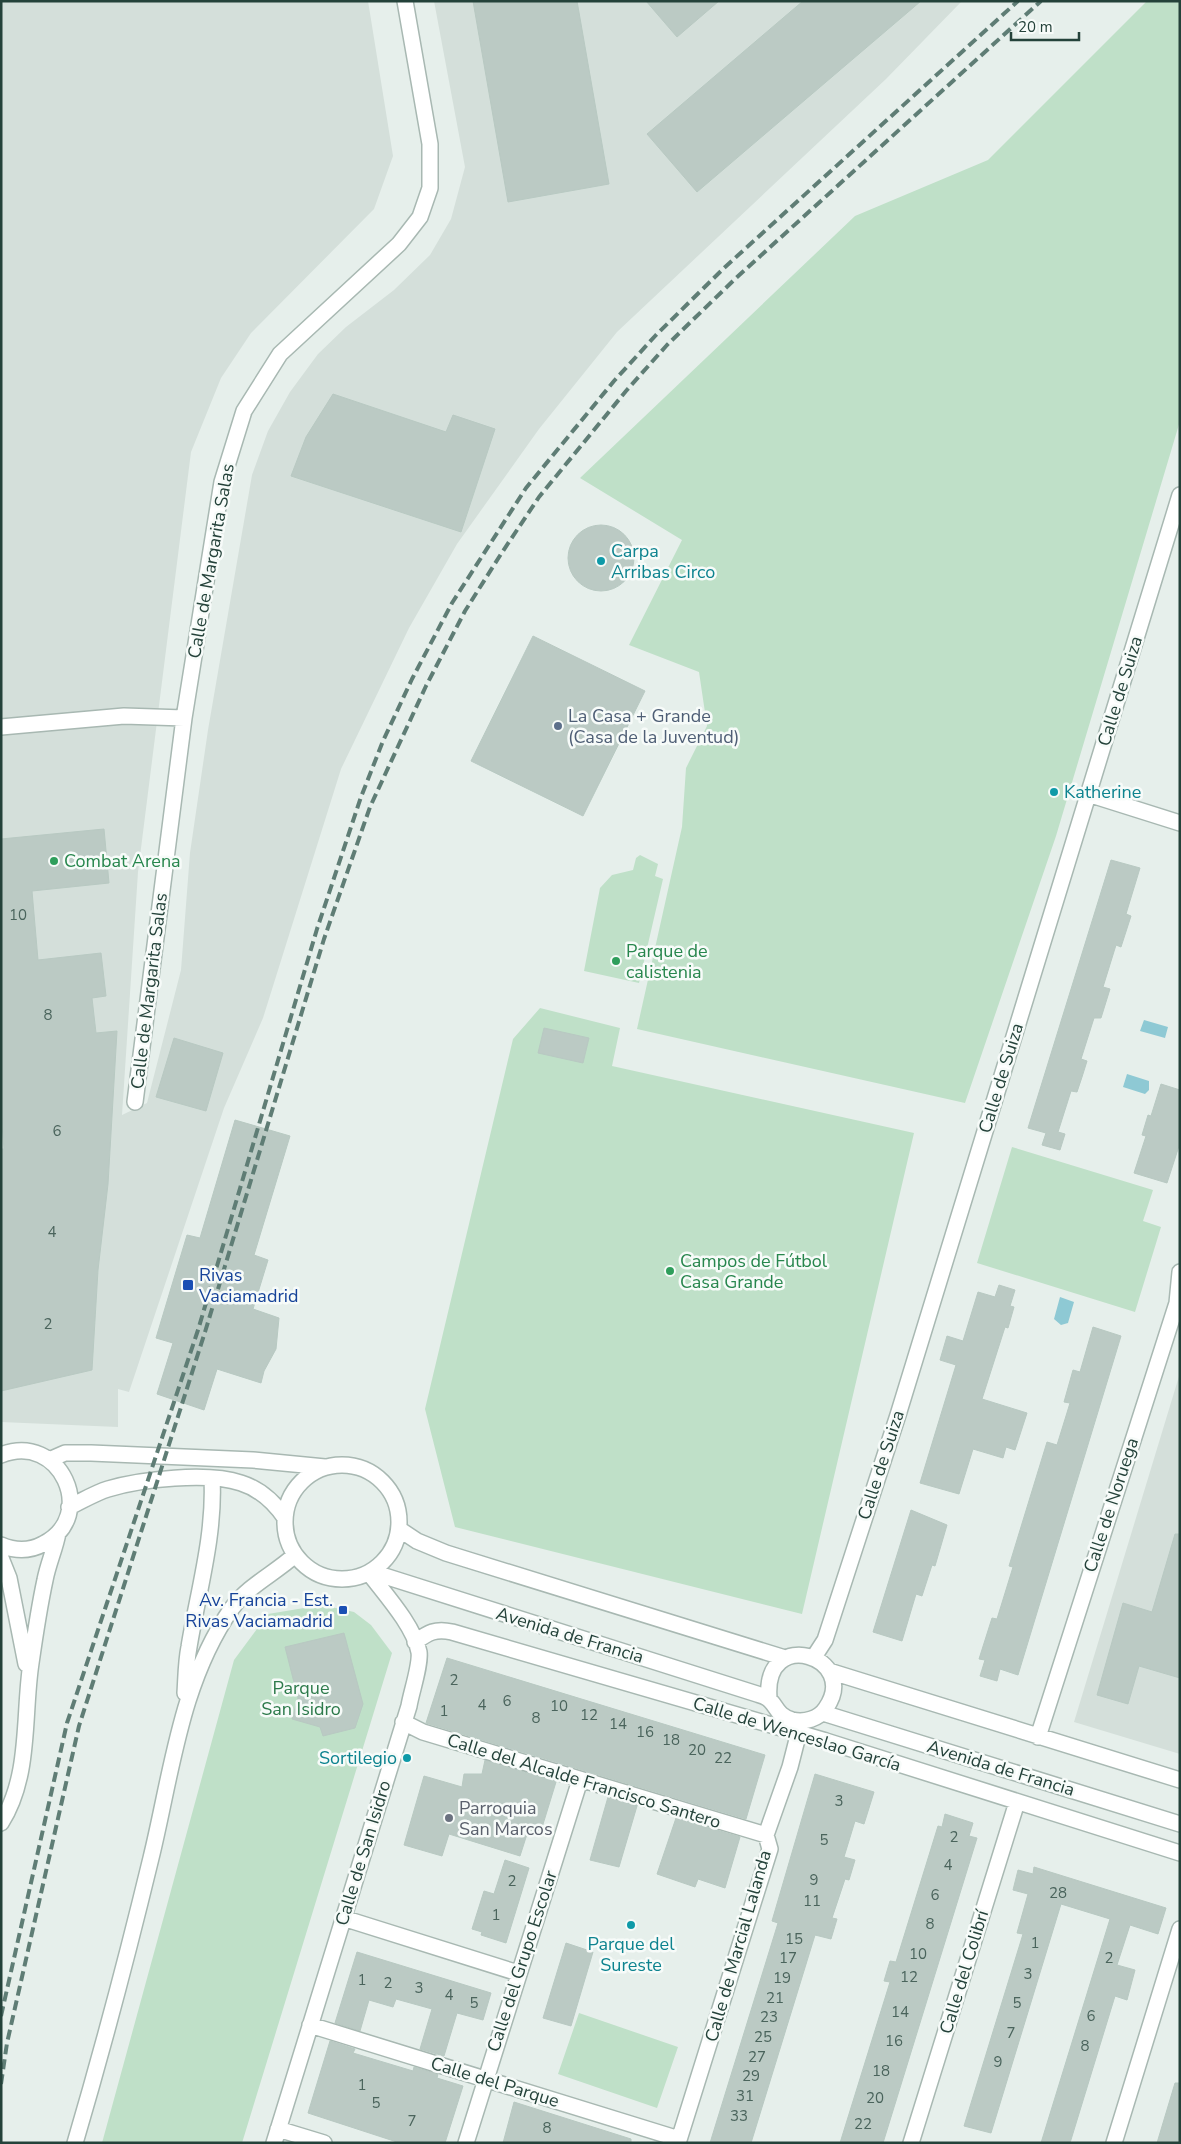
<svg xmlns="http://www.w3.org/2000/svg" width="1181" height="2144" font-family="'Nunito Sans',sans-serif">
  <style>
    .built { fill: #d4dfda }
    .green { fill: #bfe0c8 }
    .water { fill: #8ec9d4 }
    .building { fill: #bbcac4; stroke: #b8c9c2 }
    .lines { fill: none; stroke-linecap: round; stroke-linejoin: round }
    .minor-casing { stroke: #a8b8b2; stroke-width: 18 }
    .minor { stroke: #fff; stroke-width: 15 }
    .rail { stroke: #5f7d75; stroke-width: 4; stroke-dasharray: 10 5; stroke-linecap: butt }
    .culture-dot { fill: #0f9aa8; stroke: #f7fbf9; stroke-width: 2 }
    .service-dot { fill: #5c6f8a; stroke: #f7fbf9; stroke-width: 2 }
    .leisure-dot { fill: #2e9e5b; stroke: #f7fbf9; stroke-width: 2 }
    .transit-dot { fill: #1a4fb4; stroke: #f7fbf9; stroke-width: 2 }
    .worship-dot { fill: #6b7280; stroke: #f7fbf9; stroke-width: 2 }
    .labels { text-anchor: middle; stroke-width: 5; stroke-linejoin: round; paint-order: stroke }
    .number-label { font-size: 15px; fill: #4a645c }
    .culture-label { font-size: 18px; fill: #0d838f; stroke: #f7fbf9; text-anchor: start }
    .street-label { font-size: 18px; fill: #24423a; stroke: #f7fbf9 }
    .service-label { font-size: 18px; fill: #4e5e75; stroke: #f7fbf9; text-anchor: start }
    .leisure-label { font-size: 18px; fill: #27864d; stroke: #f7fbf9; text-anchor: start }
    .transit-label { font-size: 18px; fill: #164399; stroke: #f7fbf9; text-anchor: start }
    .park-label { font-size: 18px; fill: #2d7a4b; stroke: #f7fbf9 }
    .worship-label { font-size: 18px; fill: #5b616d; stroke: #f7fbf9; text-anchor: start }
  </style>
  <rect width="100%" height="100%" fill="#e6efeb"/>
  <path class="built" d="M1 1H368L393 156 374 209 251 333 221 378 191 452 138 872 122 1115 147 1103 181 970 190 853 208 730 252 475 268 431 290 392 318 354 346 327 394 290 430 255 451 219 465 167 434 1H962L886 79 617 332 539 429 457 544 409 628 341 769 263 1018 224 1108 129 1392 118 1389V1427L1 1422Z
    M1180 1373V1754L1074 1722Z"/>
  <path class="green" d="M1147 1H1180V421L1056 836 965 1103 637 1029 682 827 686 768 707 726 699 672 629 645 682 540 580 478 855 216 988 160Z
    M640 855 658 864 655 876 663 879 639 983 584 971 600 888 612 875 633 870 636 858Z
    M540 1008 620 1028 612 1066 914 1133 802 1614 455 1527 425 1409 513 1039Z
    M1012 1147 1153 1190 1143 1221 1161 1227 1135 1312 977 1263Z
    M322 1605 354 1612 371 1625 392 1653 242 2143H102L234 1660 268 1614Z
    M579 2013 678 2047 657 2108 558 2074Z"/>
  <path class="water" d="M1144 1020 1168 1027 1165 1038 1140 1031Z
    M1127 1074 1149 1081V1090L1145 1094 1123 1087Z
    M1060 1297 1074 1302 1068 1323 1061 1325 1054 1319Z"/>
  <path class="building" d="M473 1H577L609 184 508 202Z
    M646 1H719L677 37Z
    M803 1H921L697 192 647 134Z
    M333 394 446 432 453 415 495 429 461 532 291 476 306 437Z
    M568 558a33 33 0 1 1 66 0a33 33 0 1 1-66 0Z
    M533 636 645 691 583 816 471 761Z
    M104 829 109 883 32 891 38 960 101 953 106 996 92 998 96 1033 117 1031 108 1184 98 1270 92 1370 1 1391V1149H4L1 1112V839Z
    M1111 860 1140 868 1126 914 1131 916 1121 947 1116 945 1103 987 1110 989 1101 1018H1094L1081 1059 1087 1061 1082 1077 1077 1092 1071 1091 1058 1132 1065 1134 1060 1150 1042 1145 1046 1133 1028 1128Z
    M544 1028 589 1038 583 1063 538 1053Z
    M174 1038 223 1053 206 1111 156 1097Z
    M1161 1084 1180 1090V1143L1167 1183 1134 1173 1146 1136 1142 1135 1148 1115 1151 1116Z
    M235 1120 290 1136 254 1255 268 1260 253 1309 279 1318 276 1349 264 1371 261 1383 217 1369 204 1410 157 1394 173 1343 156 1338 187 1235 200 1238Z
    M999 1285 1015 1290 1010 1306 1014 1307 1008 1328 1005 1327 982 1399 1027 1413 1015 1450 1006 1447 1003 1458 973 1449 959 1494 920 1483 956 1365 940 1360 947 1336 963 1341 978 1292 995 1297Z
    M1093 1327 1121 1336 1018 1675 1000 1669 997 1681 980 1676 985 1660 979 1659 992 1618 997 1619 1013 1567 1009 1566 1047 1442 1057 1445 1070 1403 1064 1402 1073 1370 1080 1372Z
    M911 1510 947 1525 935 1566 932 1565 922 1596 916 1594 902 1641 873 1632Z
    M1175 1534H1180V1678L1139 1666 1128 1704 1097 1695 1123 1603 1152 1612Z
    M344 1633 363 1704 355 1728 323 1736 320 1727 292 1719 298 1698 285 1647Z
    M447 1658 765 1755 746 1819 426 1723Z
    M485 1760 556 1782 540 1834 528 1831 520 1856 449 1834 442 1856 404 1845 424 1776 462 1787 464 1774H482Z
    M815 1774 874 1792 864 1824 855 1821 844 1857 855 1860 849 1880 845 1879 832 1918 837 1919 831 1939 815 1935 751 2143H710L778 1923 772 1921Z
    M608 1797 637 1806 619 1867 590 1860Z
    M945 1814 973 1823 969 1836 977 1838 883 2143H840L890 1982 884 1981 890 1961 896 1962 938 1826 942 1827Z
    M676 1818 740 1837 725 1888 698 1879 695 1887 657 1874Z
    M505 1860 529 1868 506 1943 481 1935 482 1932 472 1929 484 1891 494 1894Z
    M1034 1867 1166 1908 1158 1934 1130 1925 1117 1965 1135 1970 1127 2000 1115 1996 1070 2143H1041L1110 1919 1061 1904 991 2133 964 2126 1023 1934 1017 1933 1028 1894 1013 1890 1018 1870 1033 1874Z
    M566 1943 593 1952 571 2026 543 2018Z
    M357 1952 491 1993 483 2020 457 2013 444 2056 420 2049 432 2009 396 1999 393 2007 369 2000 360 2031 335 2023Z
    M330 2041 355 2049 353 2053 413 2071 414 2067 438 2074 437 2078 463 2086 445 2143H400L308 2113Z
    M1175 2083H1180V2143H1157Z
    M514 2102 631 2139V2143H503Z"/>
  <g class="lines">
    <defs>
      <path id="minor" d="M1 727 124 716 184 718
        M1088 794 1180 823
        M135 1102 184 718 222 482 244 411 280 354 399 244 420 217 430 188V144L405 1
        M1 1455C60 1431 99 1516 43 1544 30 1551 15 1551 1 1545
        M49 1460 65 1453H91L253 1460 325 1467
        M285 1522a57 57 0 1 1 114 0a57 57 0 1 1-114 0Z
        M69 1507C82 1501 95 1493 108 1489 141 1479 208 1472 241 1483 260 1489 274 1502 285 1518
        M399 1529 417 1541 446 1553 785 1658
        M1 1558 9 1578 26 1664
        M372 1572 757 1694C760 1695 764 1696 767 1698 777 1704 775 1715 792 1720 804 1723 819 1719 826 1708 861 1657 763 1625 769 1698
        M415 1642C428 1633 435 1628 452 1632L826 1741 1180 1853
        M814 1657 825 1640 898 1415 1180 495
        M829 1671 1180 1780
        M185 1693C186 1678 186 1662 189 1647 198 1592 215 1535 212 1479
        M823 1713 1180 1824
        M403 1722 423 1732 766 1835
        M1038 1737 1177 1303 1180 1272
        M1 1823C31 1776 23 1715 31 1663 35 1635 39 1608 45 1580 48 1564 55 1549 58 1533
        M343 1918 518 1973
        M310 2025 679 2139
        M278 2129 324 2143
        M75 2143C103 2048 128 1953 151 1858 172 1772 180 1683 232 1608 249 1585 274 1574 295 1555
        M274 2143 409 1706C411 1693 421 1664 419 1652 414 1626 385 1594 369 1573
        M466 2143 580 1780
        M678 2143 770 1849 766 1835 790 1767 801 1724
        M911 2143 1017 1802
        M1114 2143 1180 1929"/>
    </defs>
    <use href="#minor" class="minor-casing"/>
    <use href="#minor" class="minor"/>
    <path class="rail" d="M1 2016 67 1723 198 1330 317 929 361 797 383 741 412 679 452 603 526 488 614 381 656 335 724 268 1018 1
      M1 2084 7 2043 79 1726 205 1332 324 939 370 807 426 686 465 611 501 554 539 497 626 391 667 345 735 279 1041 1"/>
  </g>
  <g class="culture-dot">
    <circle cx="601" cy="561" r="5"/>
    <circle cx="1054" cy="792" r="5"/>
    <circle cx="407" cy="1758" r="5"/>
    <circle cx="631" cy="1925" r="5"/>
  </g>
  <circle class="service-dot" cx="558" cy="726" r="5"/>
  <g class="leisure-dot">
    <circle cx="54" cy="861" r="5"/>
    <circle cx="616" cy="961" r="5"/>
    <circle cx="670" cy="1271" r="5"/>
  </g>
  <g class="transit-dot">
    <rect x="182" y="1279" width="12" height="12" rx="2.5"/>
    <rect x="338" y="1605" width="10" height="10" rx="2.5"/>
  </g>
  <circle class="worship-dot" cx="449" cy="1818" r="5"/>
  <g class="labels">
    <g class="number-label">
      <text x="18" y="920">10</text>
      <text x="48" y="1020">8</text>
      <text x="57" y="1136">6</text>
      <text x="52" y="1237">4</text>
      <text x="48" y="1329">2</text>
      <text x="454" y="1685">2</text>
      <text x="507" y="1706">6</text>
      <text x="482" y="1710">4</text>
      <text x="559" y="1711">10</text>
      <text x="444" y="1716">1</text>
      <text x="589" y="1720">12</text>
      <text x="536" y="1723">8</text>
      <text x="618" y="1729">14</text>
      <text x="645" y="1737">16</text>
      <text x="671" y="1745">18</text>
      <text x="697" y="1755">20</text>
      <text x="723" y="1763">22</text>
      <text x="839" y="1806">3</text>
      <text x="954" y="1842">2</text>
      <text x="824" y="1845">5</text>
      <text x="948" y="1870">4</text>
      <text x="814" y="1885">9</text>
      <text x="512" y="1886">2</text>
      <text x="1058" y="1898">28</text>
      <text x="935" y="1900">6</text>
      <text x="812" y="1906">11</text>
      <text x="496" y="1920">1</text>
      <text x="930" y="1929">8</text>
      <text x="794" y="1944">15</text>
      <text x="1035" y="1948">1</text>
      <text x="918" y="1959">10</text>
      <text x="788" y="1963">17</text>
      <text x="1109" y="1963">2</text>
      <text x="1028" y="1979">3</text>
      <text x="909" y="1982">12</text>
      <text x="782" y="1983">19</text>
      <text x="362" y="1985">1</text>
      <text x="388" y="1988">2</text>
      <text x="419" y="1993">3</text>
      <text x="449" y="2000">4</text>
      <text x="775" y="2003">21</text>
      <text x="474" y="2008">5</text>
      <text x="1017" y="2008">5</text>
      <text x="900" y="2017">14</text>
      <text x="1091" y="2021">6</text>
      <text x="769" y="2022">23</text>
      <text x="1011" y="2038">7</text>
      <text x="763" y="2042">25</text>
      <text x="894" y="2046">16</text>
      <text x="1085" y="2051">8</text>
      <text x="757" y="2062">27</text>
      <text x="998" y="2067">9</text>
      <text x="881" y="2076">18</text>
      <text x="751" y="2081">29</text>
      <text x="362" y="2090">1</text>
      <text x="745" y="2101">31</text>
      <text x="875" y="2103">20</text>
      <text x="376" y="2108">5</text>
      <text x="739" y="2121">33</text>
      <text x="412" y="2126">7</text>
      <text x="863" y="2129">22</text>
      <text x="547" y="2133">8</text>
    </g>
    <g class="culture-label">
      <text x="611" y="557">Carpa<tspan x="611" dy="21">Arribas Circo</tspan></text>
      <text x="1064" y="798">Katherine</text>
      <text x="397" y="1764" text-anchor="end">Sortilegio</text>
      <text x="631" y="1950" text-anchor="middle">Parque del<tspan x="631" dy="21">Sureste</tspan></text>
    </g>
    <g class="street-label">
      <text transform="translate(211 561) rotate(-80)" y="6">Calle de Margarita Salas</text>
      <text transform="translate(1120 691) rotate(-73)" y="6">Calle de Suiza</text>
      <text transform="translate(149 991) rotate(-83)" y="6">Calle de Margarita Salas</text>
      <text transform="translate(1001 1078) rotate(-73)" y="6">Calle de Suiza</text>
      <text transform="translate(881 1465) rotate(-72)" y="6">Calle de Suiza</text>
      <text transform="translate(1111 1505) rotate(-72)" y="6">Calle de Noruega</text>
      <text transform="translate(570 1635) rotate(17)" y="6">Avenida de Francia</text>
      <text transform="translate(797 1734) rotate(17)" y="6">Calle de Wenceslao García</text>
      <text transform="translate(1001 1768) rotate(17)" y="6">Avenida de Francia</text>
      <text transform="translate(584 1781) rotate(17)" y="6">Calle del Alcalde Francisco Santero</text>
      <text transform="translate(363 1853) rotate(-73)" y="6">Calle de San Isidro</text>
      <text transform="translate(738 1946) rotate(-74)" y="6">Calle de Marcial Lalanda</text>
      <text transform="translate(522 1961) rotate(-72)" y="6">Calle del Grupo Escolar</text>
      <text transform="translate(964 1972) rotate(-73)" y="6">Calle del Colibrí</text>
      <text transform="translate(495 2082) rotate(17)" y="6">Calle del Parque</text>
    </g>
    <g class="service-label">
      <text x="568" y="722">La Casa + Grande<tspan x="568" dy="21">(Casa de la Juventud)</tspan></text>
    </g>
    <g class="leisure-label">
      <text x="64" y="867">Combat Arena</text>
      <text x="626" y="957">Parque de<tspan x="626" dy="21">calistenia</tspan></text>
      <text x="680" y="1267">Campos de Fútbol<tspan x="680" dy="21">Casa Grande</tspan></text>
    </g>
    <g class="transit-label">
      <text x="199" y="1281">Rivas<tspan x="199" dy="21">Vaciamadrid</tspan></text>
      <text x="333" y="1606" text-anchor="end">Av. Francia - Est.<tspan x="333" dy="21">Rivas Vaciamadrid</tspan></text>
    </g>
    <g class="park-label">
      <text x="301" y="1694">Parque<tspan x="301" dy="21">San Isidro</tspan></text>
    </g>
    <g class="worship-label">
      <text x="459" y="1814">Parroquia<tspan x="459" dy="21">San Marcos</tspan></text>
    </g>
  </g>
  <rect width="1181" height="2144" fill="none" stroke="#24423a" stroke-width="5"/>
  <path d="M1011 32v8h68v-8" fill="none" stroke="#24423a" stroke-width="2.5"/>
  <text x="1018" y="32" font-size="15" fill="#24423a" stroke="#f7fbf9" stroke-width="4" paint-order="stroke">20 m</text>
</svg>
